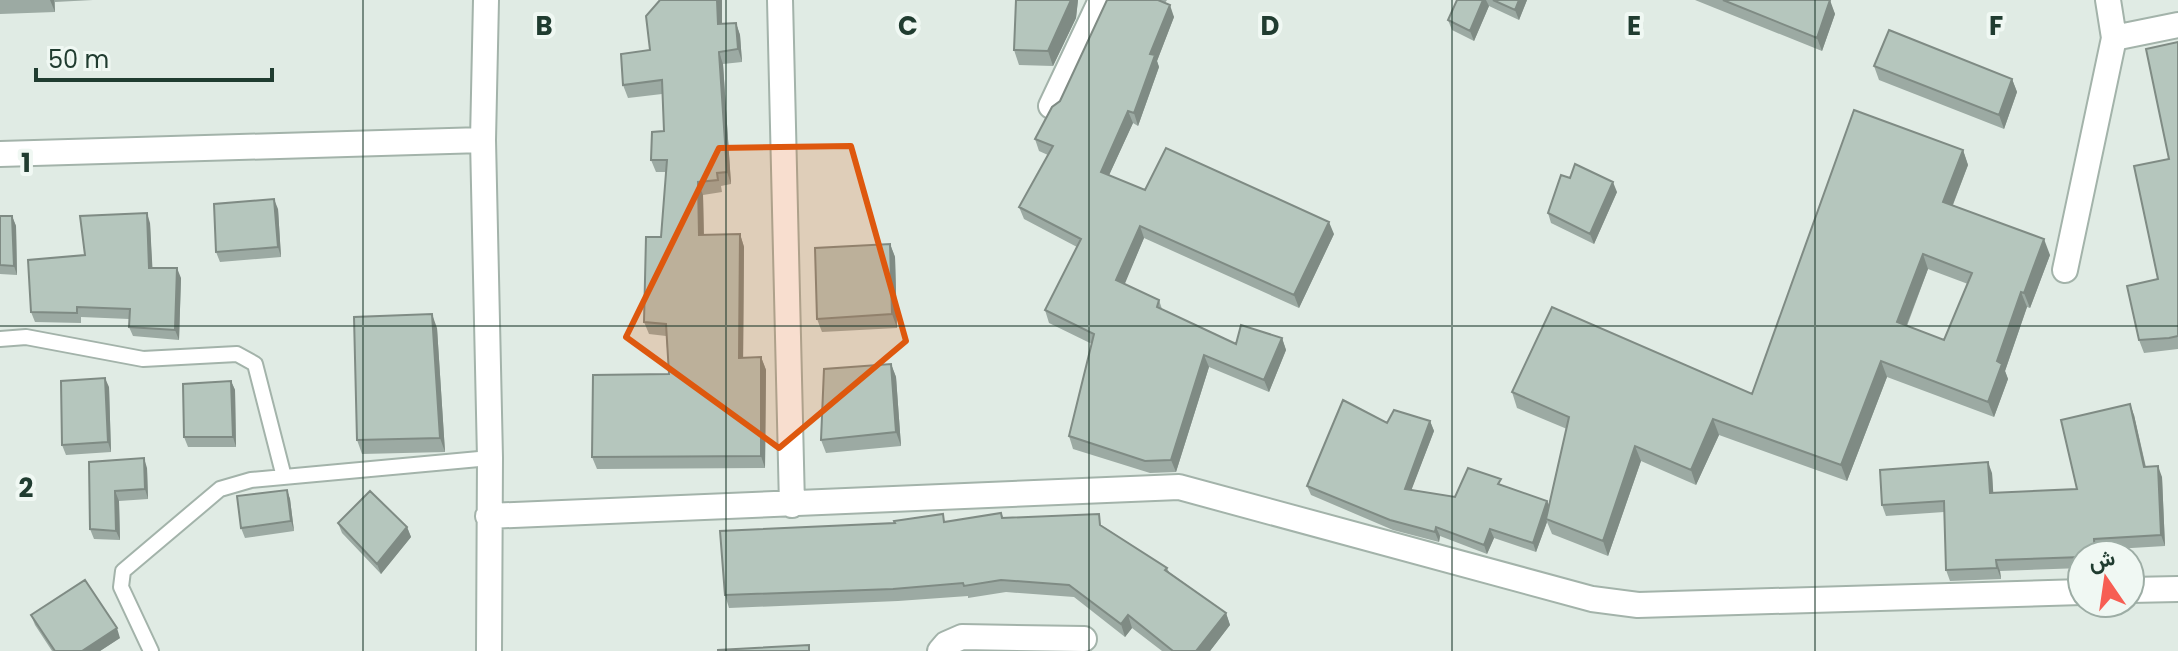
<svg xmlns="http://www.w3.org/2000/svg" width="2178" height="651" font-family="Poppins,Vazirmatn,sans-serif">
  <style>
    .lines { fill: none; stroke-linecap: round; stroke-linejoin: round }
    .service-casing { stroke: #a3b3aa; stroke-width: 18 }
    .minor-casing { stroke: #a3b3aa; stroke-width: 28 }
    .service { stroke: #fff; stroke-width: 14 }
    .minor { stroke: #fff; stroke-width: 24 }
    .wall { fill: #9caaa3; fill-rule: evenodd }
    .shaded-wall { fill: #7f8b84 }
    .building { fill: #b5c6bd; stroke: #7f8b84; stroke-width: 2; fill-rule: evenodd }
    .marked { fill: #de580e; fill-opacity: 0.2; stroke: #de580e; stroke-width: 6; stroke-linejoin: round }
    .grid { fill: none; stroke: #203c30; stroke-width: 2; stroke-opacity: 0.55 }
    .grid-label { font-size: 26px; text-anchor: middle; font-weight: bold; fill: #203c30; stroke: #f0f8f3; stroke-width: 8; stroke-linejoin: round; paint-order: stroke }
  </style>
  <rect width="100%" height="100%" fill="#e0ebe4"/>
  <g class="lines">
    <defs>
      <path id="service" d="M0 339 26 337 143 359 237 354 255 364 284 477
        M151 651 121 587 123 571 220 489 251 480 490 458"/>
      <path id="minor" d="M486 0 483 140 490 458 489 651
        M780 0 792 505
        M2114 38 2178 25
        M1051 106 1101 0
        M0 154 483 140
        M2065 270 2114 38 2108 0
        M488 516 1179 487 1592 599 1638 605 2082 592
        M2130 590 2178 589
        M940 651 946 644 962 637 1084 639"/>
    </defs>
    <use href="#service" class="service-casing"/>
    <use href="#minor" class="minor-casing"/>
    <use href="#service" class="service"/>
    <use href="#minor" class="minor"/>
  </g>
  <path class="wall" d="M0 0H93L55 2V12L0 14Z
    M660 0H722V24L736 23 740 35 742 62 723 64 731 184 721 186 722 192 703 195 704 235 740 234 744 247 743 358 761 357 766 370 765 468 597 469 592 457 669 374 666 336 649 334 644 322 661 237 666 172H656L651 160 664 131 662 94 628 98 623 85 650 50Z
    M1016 0H1078L1076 18 1053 66 1019 65 1014 50Z
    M1107 0H1167L1165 3 1174 17 1157 61 1159 67 1138 126 1133 123 1109 175 1145 190 1334 234 1299 308 1144 238 1124 284 1159 300 1162 309 1236 344 1282 338 1286 350 1269 392 1209 367 1176 472 1150 473 1073 449 1069 436 1092 344 1049 323 1045 310 1077 247 1024 219 1019 207 1048 155 1039 151 1035 139 1060 101Z
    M1457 0H1527L1519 20 1489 6 1474 41 1452 30 1448 20Z
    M1695 0H1829L1835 14 1822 51Z
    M2178 42V349L2144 353 2139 340 2158 279Z
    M1874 66 2012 79 2017 92 2004 129 1879 80Z
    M1963 150 1968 165 1953 205 2050 255 2030 308 2027 307 2005 371 2008 379 1994 417 1887 377 1847 481 1719 435 1696 485 1641 461 1608 556 1552 534 1547 522 1536 552 1494 538 1487 554 1440 536 1439 542 1393 530 1311 495 1307 486 1387 423 1430 421 1434 431 1411 490 1455 497 1503 486 1547 501 1549 505 1567 429 1517 408 1512 392 1752 394ZM1928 269 1968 284 1944 340 1907 326Z
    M1570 178 1617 192 1594 244 1551 223 1548 213Z
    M278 209 281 257 220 262 216 252Z
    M0 216H12L16 226 17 275 0 274Z
    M150 223 152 268 181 278 179 340 133 336 129 327V319L81 317V323L35 322 31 312 85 255Z
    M890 244 895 257 897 328 822 332 817 319Z
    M437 328 445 452 362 454 357 440Z
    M891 364 896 377 901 446 826 453 821 440Z
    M231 381 235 390 236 447H188L184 437Z
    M109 387 111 452 66 455 62 445Z
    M2134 415 2146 467 2162 477 2165 546 2098 550 2082 555V568L2000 571 2001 579 1950 581 1946 570 1944 512 1886 516 1882 505 1992 473 1993 493 2077 489Z
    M89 462 147 468 148 499 119 501 120 540 94 539 90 529Z
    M287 490 290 499 294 531 245 538 241 528Z
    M1001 513 1003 517 1104 527 1167 568 1169 572 1226 613 1230 625 1210 651H1162L1132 628 1125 637 1074 597 1006 592 968 598V596L898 601 729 608 725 595 946 522Z
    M338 523 407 527 411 537 381 574 342 533Z
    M31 615 120 638 100 651H52L35 625Z"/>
  <path class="shaded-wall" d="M50 0H54L55 12Z
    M717 0H722V37L718 24Z
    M1071 0H1078L1076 18 1053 66 1048 51Z
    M1483 0H1486L1489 6 1474 41 1470 31Z
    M1519 0H1527L1519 20 1515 10Z
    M1830 0 1835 14 1822 51 1817 38Z
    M1170 5 1174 17 1157 61 1159 67 1138 126 1134 113 1150 54Z
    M736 23 740 35 742 62 738 49Z
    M719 52 723 64 731 184 727 172Z
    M2012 79 2017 92 2004 129 1999 115Z
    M1128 111 1133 123 1105 184 1101 172Z
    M1963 150 1968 165 1948 217 1943 202Z
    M698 182 703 195 704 248 699 235Z
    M1613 182 1617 192 1594 244 1590 234Z
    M274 199 278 209 281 257 278 247Z
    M147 213 150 223 153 278 149 268Z
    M12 216 16 226 17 275 14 266Z
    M1329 222 1334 234 1299 308 1294 295Z
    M1140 226 1144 238 1121 293 1116 280Z
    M740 234 744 247 743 371 739 358Z
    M2044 239 2050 255 2030 308 2024 293Z
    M890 244 895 257 897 328 892 314Z
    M1923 254 1928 269 1902 337 1897 322Z
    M177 268 181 278 179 340 175 330Z
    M2021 292 2027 307 2005 371 2008 379 1994 417 1988 402 1997 361Z
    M432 314 437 328 445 452 440 438Z
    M1282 338 1286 350 1269 392 1264 380Z
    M1204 355 1209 367 1176 472 1171 460Z
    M761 357 766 370 765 468 761 456Z
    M1881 361 1887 377 1847 481 1841 465Z
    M891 364 896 377 901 446 896 432Z
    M105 378 109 387 111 452 108 442Z
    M231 381 235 390 236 447 233 437Z
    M2130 404 2134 415 2148 478 2144 467Z
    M1713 419 1719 435 1696 485 1691 470Z
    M1430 421 1434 431 1408 499 1405 489Z
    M1635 446 1641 461 1608 556 1603 541Z
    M144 458 147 468 148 499 145 489Z
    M1988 462 1992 473 1994 504 1990 493Z
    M2158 466 2162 477 2165 546 2161 535Z
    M287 490 290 499 294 531 291 521Z
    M115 491 119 501 120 540 116 531Z
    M1547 501 1551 510 1546 519 1547 522 1536 552 1533 543Z
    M407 527 411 537 381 574 377 564Z
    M1436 527 1440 536 1439 542 1435 532Z
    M1490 529 1494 538 1487 554 1484 545Z
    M2094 539 2098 550 2099 555H2095Z
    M1996 560 2000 571 2001 579 1997 568Z
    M1226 613 1230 625 1210 651H1196Z
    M1128 615 1132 628 1125 637 1121 624Z
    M117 628 120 638 100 651H82Z"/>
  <path class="building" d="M660 0H717L718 24 736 23 738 49 719 52 727 172 717 173 718 180 698 182 699 235 740 234 739 358 761 357V456L592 457 593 375 669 374 666 324 644 322 646 237H661L667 160H651L652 132 664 131 662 80 623 85 621 54 650 50 646 16Z
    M1016 0H1071L1048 51 1014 50Z
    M1107 0H1158L1170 5 1150 54 1155 55 1134 113 1128 111 1101 172 1145 190 1166 148 1329 222 1294 295 1140 226 1116 280 1159 300 1157 307 1236 344 1241 325 1282 338 1264 380 1204 355 1171 460 1145 461 1069 436 1094 334 1045 310 1081 239 1019 207 1053 146 1035 139 1052 107 1060 101Z
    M1457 0H1483L1470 31 1448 20Z
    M1493 0H1519L1515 10Z
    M1723 0H1830L1817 38Z
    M1889 30 2012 79 1999 115 1874 66Z
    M2178 42V336L2169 338 2139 340 2127 286 2158 279 2134 166 2169 159 2146 49Z
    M1854 110 1963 150 1943 202 2044 239 2024 293 2021 292 1997 361 2002 364 1988 402 1881 361 1841 465 1713 419 1691 470 1635 446 1603 541 1546 519 1569 417 1512 392 1552 307 1752 394ZM1923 254 1972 273 1944 340 1897 322Z
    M1575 164 1613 182 1590 234 1548 213 1561 175 1570 178Z
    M274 199 278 247 216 252 214 204Z
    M147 213 149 268H177L175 330 129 327 130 309 77 307V313L31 312 28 260 85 255 80 216Z
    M0 216H12L14 266 0 265Z
    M890 244 892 314 817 319 815 248Z
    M432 314 440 438 357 440 354 317Z
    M891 364 896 432 821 440 824 369Z
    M105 378 108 442 62 445 61 381Z
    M231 381 233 437H184L183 384Z
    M1343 400 1387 423 1394 410 1430 421 1405 489 1455 497 1468 468 1501 479 1498 484 1547 501 1533 543 1490 529 1484 545 1436 527 1435 532 1390 520 1307 486Z
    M2130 404 2144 467 2158 466 2161 535 2094 539 2095 555H2082V557L1996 560 1997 568 1946 570 1944 501 1882 505 1880 470 1988 462 1990 493 2077 489 2061 420Z
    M144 458 145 489 115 491 116 531 90 529 89 462Z
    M287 490 291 521 241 528 237 496Z
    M370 491 407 527 377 564 338 523Z
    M1001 513 1002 518 1099 514 1100 525 1167 568 1165 570 1226 613 1196 651H1173L1128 615 1121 624 1069 585 1001 580 964 586 963 583 893 589 725 595 720 531 895 523 894 521 943 514 944 522Z
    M85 580 117 628 82 651H55L31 615Z
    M809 645V651H718V650Z"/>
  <path class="marked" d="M851 146 906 341 779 448 626 337 719 148Z"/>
  <path class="grid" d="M363 0V651M726 0V651M1089 0V651M1452 0V651M1815 0V651M0 326H2178"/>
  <g class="grid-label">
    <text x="544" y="35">B</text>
    <text x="908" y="35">C</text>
    <text x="1270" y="35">D</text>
    <text x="1634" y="35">E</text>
    <text x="1996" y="35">F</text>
    <text x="26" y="172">1</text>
    <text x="26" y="497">2</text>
  </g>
  <g transform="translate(2106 579) rotate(347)"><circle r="38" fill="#f0f8f3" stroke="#9dada5" stroke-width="2"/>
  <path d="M0-6L14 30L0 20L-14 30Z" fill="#f75e53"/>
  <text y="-12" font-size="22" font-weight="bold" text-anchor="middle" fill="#203c30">ش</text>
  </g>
  <path d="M36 68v12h236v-12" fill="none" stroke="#203c30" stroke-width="4"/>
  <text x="48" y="68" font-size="24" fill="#203c30" stroke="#f0f8f3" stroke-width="6" paint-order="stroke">50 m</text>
</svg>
